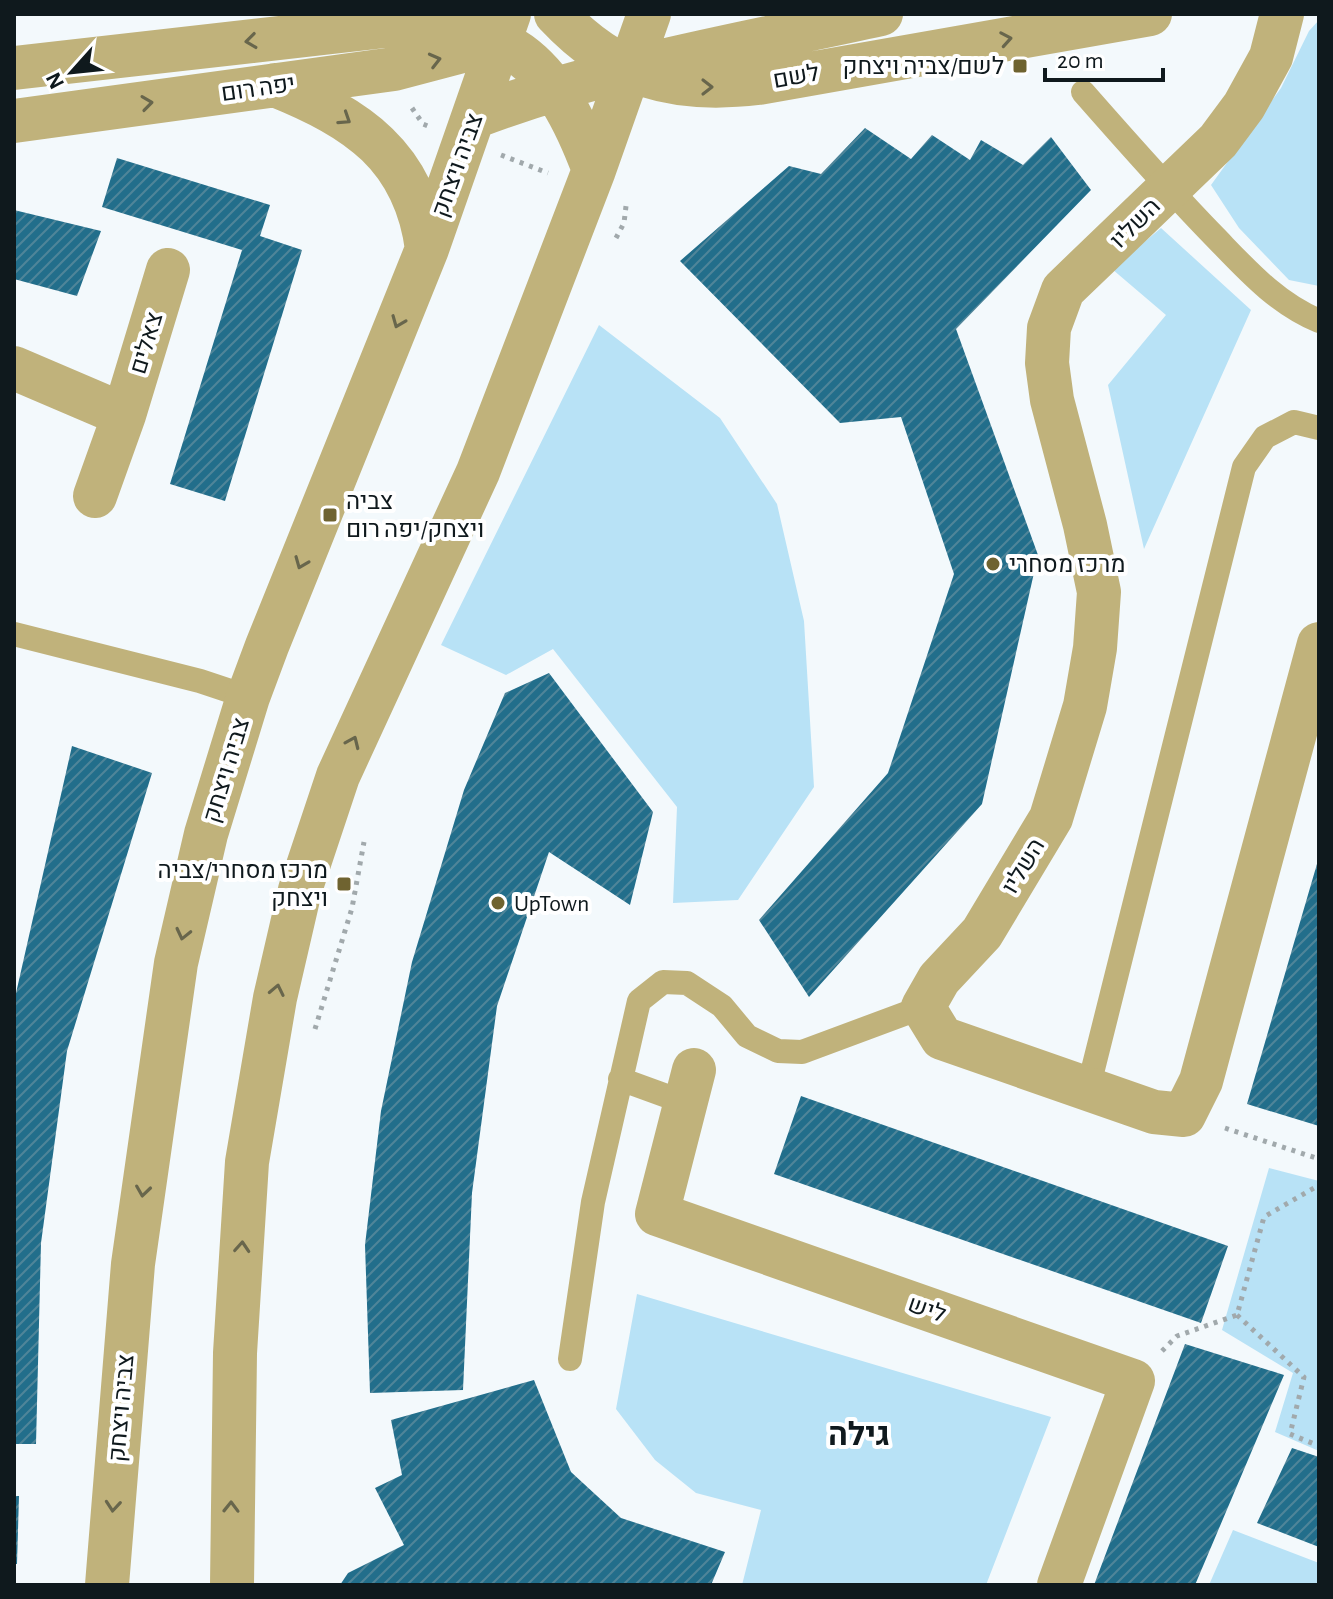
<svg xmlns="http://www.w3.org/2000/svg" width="1333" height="1599" font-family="'Alegreya Sans',Heebo,sans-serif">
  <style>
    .green { fill: #b8e2f6 }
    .building { fill: url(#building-hatch) }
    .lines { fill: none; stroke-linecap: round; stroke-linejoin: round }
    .path { stroke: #a1a9ac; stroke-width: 5; stroke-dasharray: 4 6; stroke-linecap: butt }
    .service { stroke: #c0b27b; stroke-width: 24 }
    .minor { stroke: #c0b27b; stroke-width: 44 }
    .tertiary { stroke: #c0b27b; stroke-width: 44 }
    .oneway { stroke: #68664c }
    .poi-dot { fill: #6f6330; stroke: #fff; stroke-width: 3 }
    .labels { text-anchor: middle; stroke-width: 8; stroke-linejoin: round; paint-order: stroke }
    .poi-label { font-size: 24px; fill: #0f191d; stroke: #fff; text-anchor: start }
    .street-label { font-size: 24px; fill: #0f191d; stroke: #fff }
    .district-label { font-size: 32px; font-weight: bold; fill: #0f191d; stroke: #fff }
  </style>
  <defs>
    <pattern id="building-hatch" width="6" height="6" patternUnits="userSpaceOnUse" patternTransform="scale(2)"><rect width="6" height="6" fill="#226e8b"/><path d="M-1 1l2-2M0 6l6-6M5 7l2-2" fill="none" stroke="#4f8599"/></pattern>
  </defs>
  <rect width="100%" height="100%" fill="#f3f9fc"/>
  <path class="green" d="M1319 20V286L1289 280 1239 228 1211 185 1281 88 1309 31Z
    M1161 228 1251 310 1144 549 1108 385 1166 315 1112 269Z
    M599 325 720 418 777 504 804 621 814 787 738 900 673 903 677 807 553 649 506 675 441 645Z
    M1269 1168 1319 1181V1451L1275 1432 1293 1373 1222 1330Z
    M637 1294 1051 1417 986 1585H742L761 1510 696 1493 655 1460 616 1409Z
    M1233 1530 1319 1563V1585H1209Z"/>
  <path class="building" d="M865 128 911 159 932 135 970 160 981 140 1023 165 1051 137 1091 190 956 329 1038 555 982 804 809 997 759 920 888 773 954 574 901 417 840 423 680 261 789 166 821 174Z
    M117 158 270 205 260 236 302 250 225 501 170 484 242 250 102 207Z
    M14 210 101 231 77 296 14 279Z
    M549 673 653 812 630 905 549 852 497 1006 472 1193 463 1390 370 1393 365 1245 381 1111 412 962 464 790 505 693Z
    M72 746 152 773 67 1051 41 1243 36 1444H14V1002Z
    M1319 857V1126L1247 1104Z
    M801 1096 1228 1246 1201 1323 774 1174Z
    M1185 1344 1284 1375 1195 1585H1094Z
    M534 1380 571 1472 621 1518 725 1552 711 1585H340L348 1573 404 1545 375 1488 402 1475 391 1420Z
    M1292 1448 1319 1457V1547L1257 1523Z
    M14 1496H19L17 1564H14Z"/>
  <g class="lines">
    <path class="path" d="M412 108 423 124 428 126
      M501 155 548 173
      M616 238 624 223 626 206
      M315 1029 352 908 364 842
      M1225 1128 1319 1159
      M1237 1315 1304 1377 1290 1434 1319 1446
      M1162 1351 1177 1336 1237 1315 1264 1217 1319 1185"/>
    <path class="service" d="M1083 92C1126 141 1169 190 1215 237 1247 270 1276 303 1319 321
      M14 634 200 681 248 697
      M620 1079 686 1103
      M1088 1089 1244 467 1265 437 1294 422 1319 428
      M570 1359 593 1202 639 1001 663 982 687 983 722 1006 747 1036 778 1051 802 1052 923 1007"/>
    <path class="minor" d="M1282 14 1271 57 1244 106 1218 141 1063 290 1049 328 1047 363 1052 400 1085 525 1099 592 1095 648 1085 706 1051 818 982 933 939 979 923 1007 942 1038 1154 1112 1184 1115 1201 1081 1319 644
      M14 368 124 415 95 496
      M124 415 168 270
      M694 1070 657 1214 1133 1381 1059 1585"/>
    <path class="tertiary" d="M556 14C615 77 674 93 758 83L1150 14
      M14 68 385 26C506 18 553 60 594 170
      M275 85C357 118 415 156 427 249
      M474 117C604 67 745 44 881 14
      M14 121 394 69 504 40
      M107 1585 133 1264 176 963 206 834 248 697 267 646 427 249 509 14
      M232 1585 235 1353 247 1162 275 998 300 890 338 776 478 472 594 170 649 14"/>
  </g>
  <defs><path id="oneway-chevron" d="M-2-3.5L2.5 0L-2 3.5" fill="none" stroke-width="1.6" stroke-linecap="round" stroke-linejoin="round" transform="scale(2)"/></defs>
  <g class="oneway">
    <use href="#oneway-chevron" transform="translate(1006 39) rotate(-10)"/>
    <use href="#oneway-chevron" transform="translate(251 41) rotate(173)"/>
    <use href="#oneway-chevron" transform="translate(435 60) rotate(-14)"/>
    <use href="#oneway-chevron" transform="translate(707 87)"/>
    <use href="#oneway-chevron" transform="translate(147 103) rotate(-8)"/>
    <use href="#oneway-chevron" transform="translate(345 119) rotate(33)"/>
    <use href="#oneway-chevron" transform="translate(398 322) rotate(112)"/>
    <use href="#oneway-chevron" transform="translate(301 563) rotate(112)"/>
    <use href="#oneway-chevron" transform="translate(353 742) rotate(-66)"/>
    <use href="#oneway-chevron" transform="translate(183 934) rotate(103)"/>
    <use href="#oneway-chevron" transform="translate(277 990) rotate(-78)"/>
    <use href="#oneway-chevron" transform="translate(143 1191) rotate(98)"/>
    <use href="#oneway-chevron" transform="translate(242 1247) rotate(-86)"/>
    <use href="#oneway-chevron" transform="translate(113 1506) rotate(95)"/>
    <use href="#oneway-chevron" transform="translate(231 1507) rotate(-89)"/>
  </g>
  <g class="poi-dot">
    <rect x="1012" y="58" width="16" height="16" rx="4"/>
    <rect x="322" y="507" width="16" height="16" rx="4"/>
    <circle cx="993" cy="564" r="8"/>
    <rect x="336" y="876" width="16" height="16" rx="4"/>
    <circle cx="498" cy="903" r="8"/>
  </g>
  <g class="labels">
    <g class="poi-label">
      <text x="1004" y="74" text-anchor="end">לשם/צביה ויצחק</text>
      <text x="346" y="509">צביה<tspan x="346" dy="28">ויצחק/יפה רום</tspan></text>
      <text x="1009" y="572">מרכז מסחרי</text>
      <text x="328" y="878" text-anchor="end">מרכז מסחרי/צביה<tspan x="328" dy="28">ויצחק</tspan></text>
      <text x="514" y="911">UpTown</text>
    </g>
    <g class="street-label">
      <text transform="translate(796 76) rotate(-10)" y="8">לשם</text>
      <text transform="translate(258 88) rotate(-8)" y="8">יפה רום</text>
      <text transform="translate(457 165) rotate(-70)" y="8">צביה ויצחק</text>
      <text transform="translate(1135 223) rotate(-45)" y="8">השליו</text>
      <text transform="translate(146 343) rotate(-73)" y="8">צאלים</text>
      <text transform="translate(226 770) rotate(-73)" y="8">צביה ויצחק</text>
      <text transform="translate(1023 866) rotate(-59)" y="8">השליו</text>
      <text transform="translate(927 1309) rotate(19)" y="8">ליש</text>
      <text transform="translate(121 1408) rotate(-85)" y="8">צביה ויצחק</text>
    </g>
    <g class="district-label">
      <text x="859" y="1445">גילה</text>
    </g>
  </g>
  <rect width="1333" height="1599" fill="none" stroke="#0f191d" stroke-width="32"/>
  <g transform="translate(72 72) rotate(243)" stroke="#ffffff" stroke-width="6" paint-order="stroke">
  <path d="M0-6L14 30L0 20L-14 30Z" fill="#0f191d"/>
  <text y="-12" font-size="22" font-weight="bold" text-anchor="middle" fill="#0f191d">N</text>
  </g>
  <path d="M1045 68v12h118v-12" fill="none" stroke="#0f191d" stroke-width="4"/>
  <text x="1057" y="68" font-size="24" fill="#0f191d" stroke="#ffffff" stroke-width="6" paint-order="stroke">20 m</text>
</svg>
